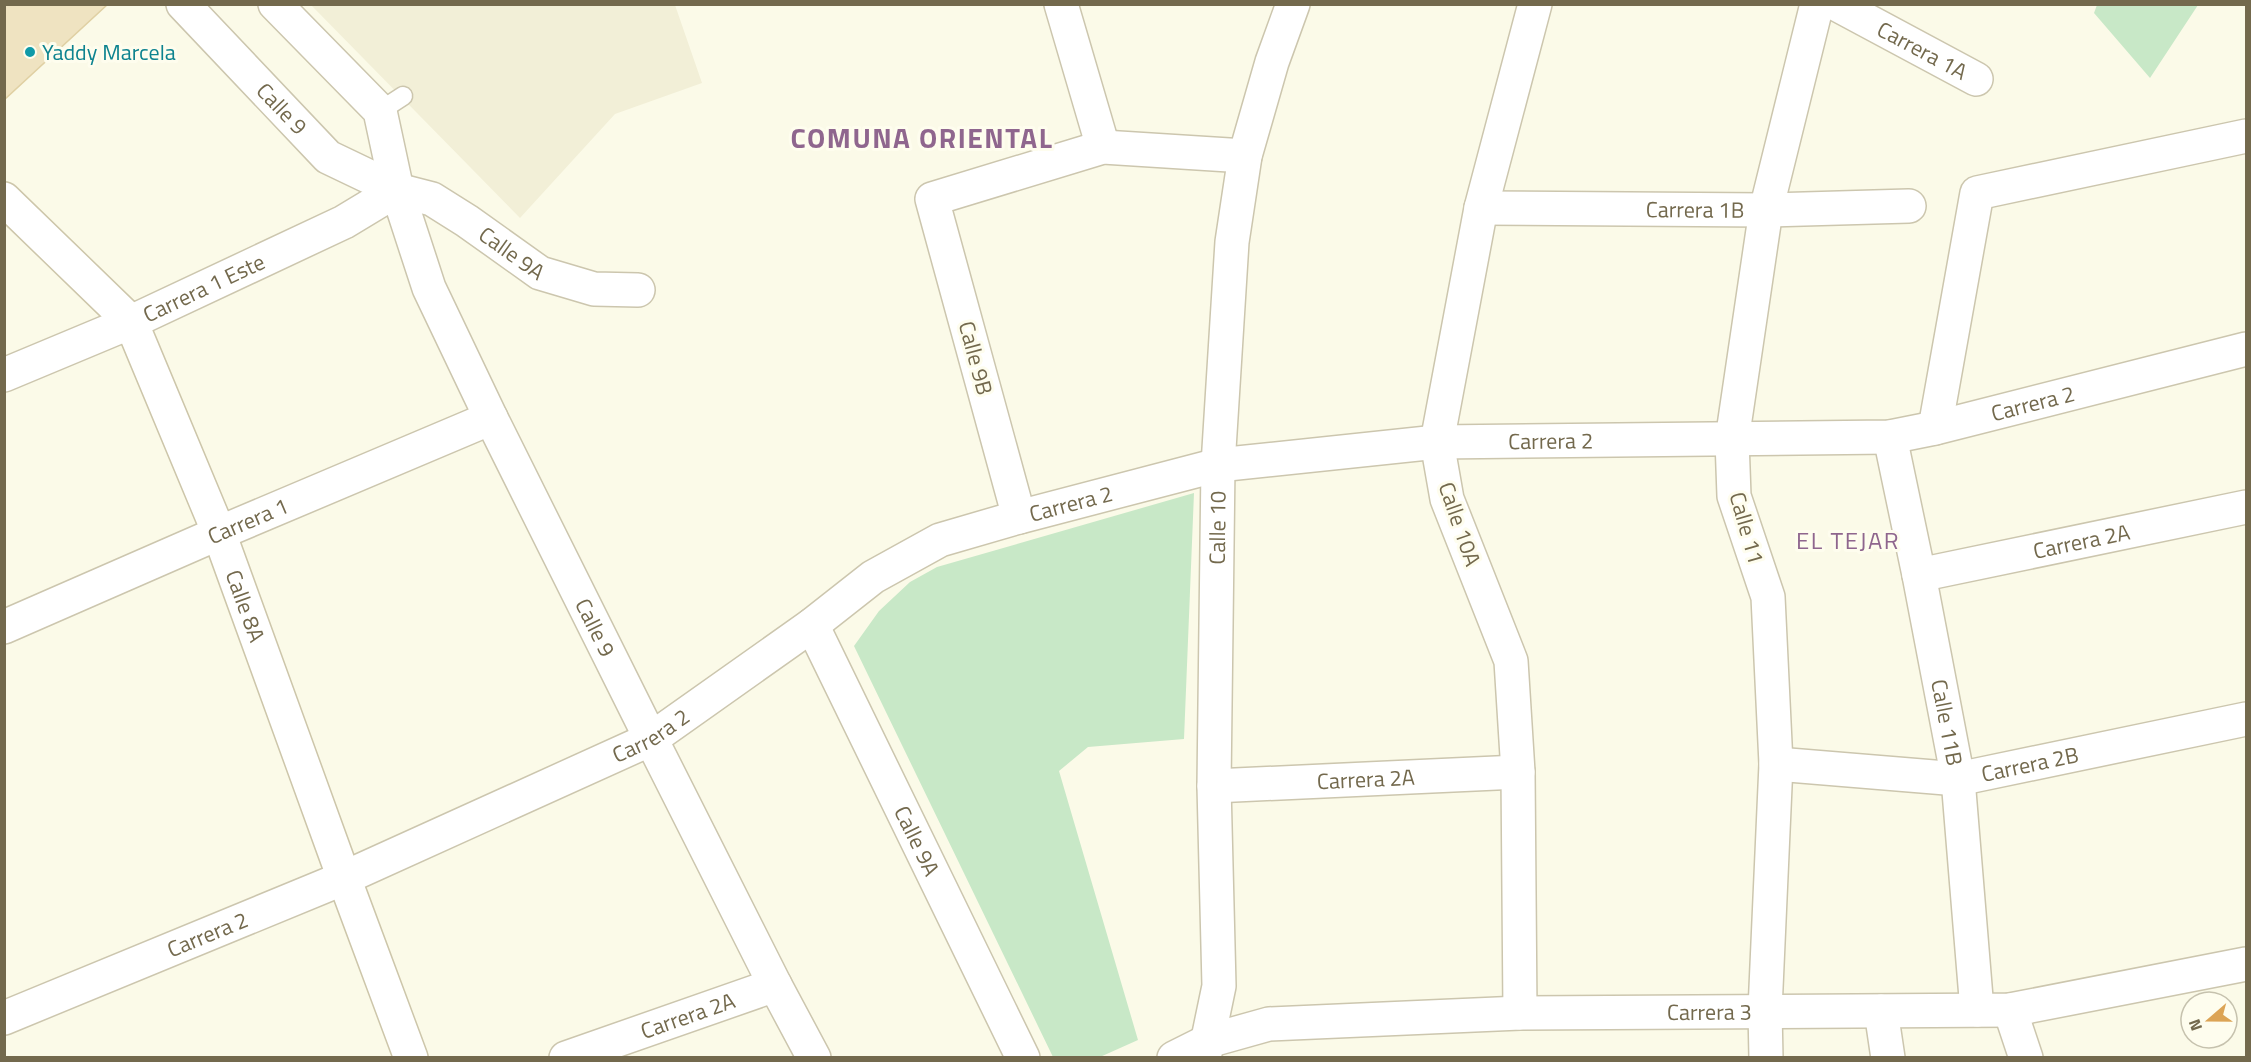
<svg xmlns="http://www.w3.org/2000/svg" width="2251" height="1062" font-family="'Titillium Web',sans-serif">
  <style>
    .residential { fill: #f2efd7 }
    .green { fill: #c8e8c7 }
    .building { fill: #efe3c1; stroke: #e0d0a3; stroke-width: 1.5 }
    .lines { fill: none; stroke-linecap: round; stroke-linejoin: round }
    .lane-casing { stroke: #ccc6ae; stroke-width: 21 }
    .street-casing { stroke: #ccc6ae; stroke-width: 36 }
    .secondary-casing { stroke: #cdc6aa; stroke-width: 36 }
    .lane { stroke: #fff; stroke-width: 18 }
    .street { stroke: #fff; stroke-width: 33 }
    .secondary { stroke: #fff; stroke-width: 33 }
    .culture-dot { fill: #0f9aa8; stroke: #fefdee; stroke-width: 2 }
    .labels { text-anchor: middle; stroke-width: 6; stroke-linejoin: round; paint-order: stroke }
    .street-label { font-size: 22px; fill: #73694d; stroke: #fefdee }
    .culture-label { font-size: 22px; fill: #0d838f; stroke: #fefdee; text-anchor: start }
    .neighbourhood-label { font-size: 24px; letter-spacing: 1.5px; fill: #8f668e; stroke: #fefdee }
    .district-label { font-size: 28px; font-weight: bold; letter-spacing: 1.5px; fill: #8f668e; stroke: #fefdee }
  </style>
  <rect width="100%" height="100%" fill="#fbfae8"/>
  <path class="residential" d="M311 5H675L702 83 615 114 520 218Z"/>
  <path class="green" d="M2097 5V4L2198 5 2150 78 2094 13Z
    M1194 493 1184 739 1088 747 1059 771 1138 1040 1100 1057H1053L854 646 879 611 910 582 937 567Z"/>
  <path class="building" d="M4 4H108L4 100Z"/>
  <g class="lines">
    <defs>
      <path id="lane" d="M380 111 403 96"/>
      <g id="street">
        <path id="s1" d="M183 4 328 157 397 190 432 199 467 221 540 273 594 289 638 290"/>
        <path id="s2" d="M275 4 380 111 397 190 429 288 491 418 651 739 775 985 814 1058"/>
        <path d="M1061 4 1103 147"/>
        <path id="s3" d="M1836 4 1976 79"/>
        <path id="s4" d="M1481 208 1766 210 1909 206"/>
        <path id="s5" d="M4 375 131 322 344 222 397 190"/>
        <path d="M1935 428 1977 193 2246 136"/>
        <path id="s6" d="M1890 437 1919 575 1958 779 1977 1010"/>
        <path d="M1019 517 932 199 1103 147 1245 156"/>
        <path id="s7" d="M1919 575 2246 507"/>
        <path id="s8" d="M812 625 1023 1058"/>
        <path id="s9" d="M4 627 219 533 491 418"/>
        <path id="s10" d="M1776 764 1958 779 2246 719"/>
        <path id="s11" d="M1214 786 1518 772"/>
        <path d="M2010 1010 2026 1058"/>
        <path d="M1881 1011 1888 1058"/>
        <path d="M1520 1013 1518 772 1511 661 1447 499 1437 442 1481 208 1535 4"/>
        <path id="s12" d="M4 1018 344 878 651 739 812 625 873 577 940 540 1019 517 1218 465 1437 442 1890 437 1935 428 2246 349"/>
        <path id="s13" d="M566 1058 775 985"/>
        <path id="s14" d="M1174 1058 1208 1041 1269 1024 1520 1013 2010 1010 2246 964"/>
        <path id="s15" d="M1204 1058 1219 986 1214 786 1218 465 1232 242 1245 156 1272 62 1293 4"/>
        <path d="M1766 1058 1765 1010 1776 764 1768 597 1734 496 1732 440 1766 210 1817 4"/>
      </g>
      <g id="secondary">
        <path id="s16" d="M4 199 131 322 219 533 344 878 411 1058"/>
      </g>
    </defs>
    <use href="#lane" class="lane-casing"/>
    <use href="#street" class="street-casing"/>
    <use href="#secondary" class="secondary-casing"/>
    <use href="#lane" class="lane"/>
    <use href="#street" class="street"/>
    <use href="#secondary" class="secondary"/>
  </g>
  <circle class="culture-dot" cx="30" cy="52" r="6"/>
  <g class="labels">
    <g class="street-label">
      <text dy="8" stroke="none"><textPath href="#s3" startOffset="98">Carrera 1A</textPath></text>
      <text dy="8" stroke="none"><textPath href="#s1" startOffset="144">Calle 9</textPath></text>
      <text dy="8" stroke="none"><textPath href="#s4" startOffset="214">Carrera 1B</textPath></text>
      <text dy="8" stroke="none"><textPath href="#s1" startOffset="420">Calle 9A</textPath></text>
      <text dy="8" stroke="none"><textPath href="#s5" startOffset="218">Carrera 1 Este</textPath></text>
      <text transform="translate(976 358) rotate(75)" y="8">Calle 9B</text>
      <text dy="8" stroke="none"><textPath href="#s12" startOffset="2164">Carrera 2</textPath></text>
      <text dy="8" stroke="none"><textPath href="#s12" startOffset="1678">Carrera 2</textPath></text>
      <text dy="8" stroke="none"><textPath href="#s12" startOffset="1192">Carrera 2</textPath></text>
      <text dy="8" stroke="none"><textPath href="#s9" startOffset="266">Carrera 1</textPath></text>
      <text transform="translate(1460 524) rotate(71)" y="8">Calle 10A</text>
      <text dy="8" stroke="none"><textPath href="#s15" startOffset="532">Calle 10</textPath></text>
      <text transform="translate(1747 528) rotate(74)" y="8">Calle 11</text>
      <text dy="8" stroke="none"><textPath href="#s7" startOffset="166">Carrera 2A</textPath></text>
      <text dy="8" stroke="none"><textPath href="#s16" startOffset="483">Calle 8A</textPath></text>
      <text dy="8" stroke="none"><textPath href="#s2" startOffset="712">Calle 9</textPath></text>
      <text dy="8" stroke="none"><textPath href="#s6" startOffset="291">Calle 11B</textPath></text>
      <text dy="8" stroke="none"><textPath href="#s12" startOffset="706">Carrera 2</textPath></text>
      <text dy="8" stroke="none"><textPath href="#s10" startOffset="256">Carrera 2B</textPath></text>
      <text dy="8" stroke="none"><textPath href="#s11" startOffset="152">Carrera 2A</textPath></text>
      <text dy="8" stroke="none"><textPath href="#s8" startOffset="240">Calle 9A</textPath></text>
      <text dy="8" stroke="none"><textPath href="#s12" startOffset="220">Carrera 2</textPath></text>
      <text dy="8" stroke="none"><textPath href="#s14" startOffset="542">Carrera 3</textPath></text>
      <text dy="8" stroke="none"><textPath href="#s13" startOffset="129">Carrera 2A</textPath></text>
    </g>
    <g class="culture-label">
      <text x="42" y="60">Yaddy Marcela</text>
    </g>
    <g class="neighbourhood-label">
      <text x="1848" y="549">EL TEJAR</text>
    </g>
    <g class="district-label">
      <text x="922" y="148">COMUNA ORIENTAL</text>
    </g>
  </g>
  <rect width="2251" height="1062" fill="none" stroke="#73694d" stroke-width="12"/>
  <g transform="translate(2209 1020) rotate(250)"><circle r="28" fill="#fefdee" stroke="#c6c2ae" stroke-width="1.5"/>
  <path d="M0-4.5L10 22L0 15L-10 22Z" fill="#dca455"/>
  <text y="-9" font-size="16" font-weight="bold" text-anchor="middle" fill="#73694d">N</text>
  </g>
</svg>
